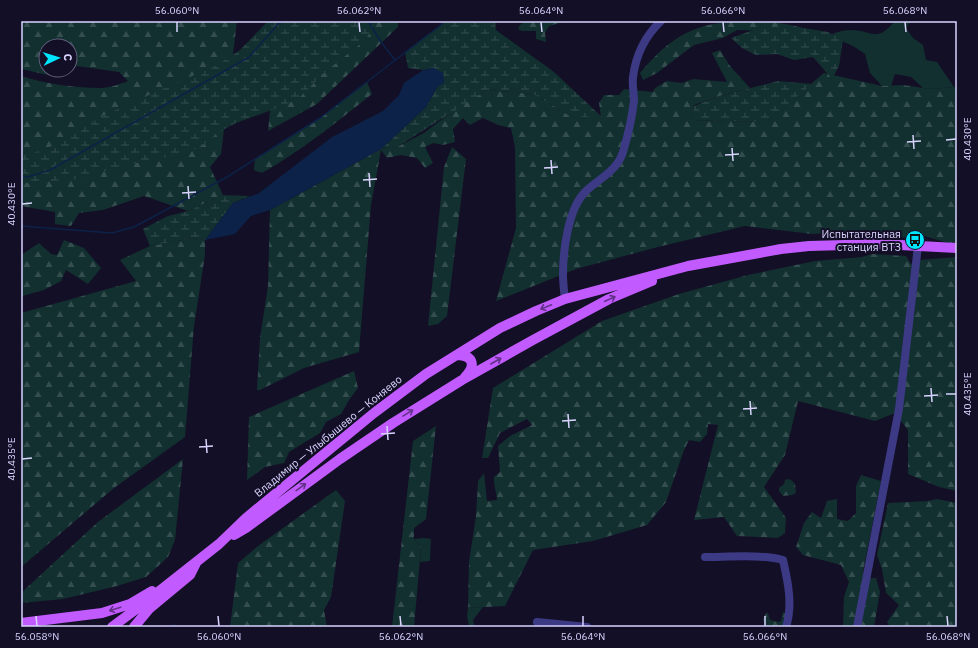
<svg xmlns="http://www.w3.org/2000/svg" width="978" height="648" font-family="'IBM Plex Sans',sans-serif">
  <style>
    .grass { fill: #12302f }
    .forest { fill: url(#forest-firs) }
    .wetland { fill: url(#wetland-marsh) }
    .water { fill: #0c2248 }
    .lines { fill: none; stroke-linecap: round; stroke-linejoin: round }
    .stream { stroke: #0c2248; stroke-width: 1.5 }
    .minor { stroke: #3d3a85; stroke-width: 8 }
    .major { stroke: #c25bff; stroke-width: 10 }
    .oneway { stroke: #623188 }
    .ticks { fill: none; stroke: #d9d4ff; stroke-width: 1.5 }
    .labels { text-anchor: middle; stroke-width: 4; stroke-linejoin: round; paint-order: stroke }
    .poi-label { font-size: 11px; fill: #d9d4ff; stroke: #130f26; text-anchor: end }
    .street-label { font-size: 11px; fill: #d9d4ff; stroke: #130f26 }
    .neatline { fill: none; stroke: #d9d4ff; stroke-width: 1.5 }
    .ticks-label { font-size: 10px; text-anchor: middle; fill: #d9d4ff }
  </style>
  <defs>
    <pattern id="forest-firs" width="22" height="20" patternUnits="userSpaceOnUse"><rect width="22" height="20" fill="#12302f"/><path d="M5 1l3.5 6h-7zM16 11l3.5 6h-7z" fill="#344d4e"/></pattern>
    <pattern id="wetland-marsh" width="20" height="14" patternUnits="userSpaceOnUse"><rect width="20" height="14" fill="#12302f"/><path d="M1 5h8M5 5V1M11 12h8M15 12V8" fill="none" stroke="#344d4e"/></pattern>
  </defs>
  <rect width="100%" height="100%" fill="#130f26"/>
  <path class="grass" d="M895 21H911L906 28 913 38 923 45 926 60 937 62 954 87 930 89 923 88 911 77 895 74 891 86H882L870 73 865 54 853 46 829 35C835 33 843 30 850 30 874 30 875 44 895 21Z
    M424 538 431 539 430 561 420 562 421 547 414 539Z
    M483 607 473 620 475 627H469L467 616 468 608Z"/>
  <path class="forest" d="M21 21H237L221 154 210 167 223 195 188 211 144 196 103 210 79 213 71 226 55 224V212L21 206V76C46 84 75 88 101 88 109 88 120 84 128 81L119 72 77 66 70 70V46H46V70H70L57 77 21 69Z
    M279 21H398V27L317 104 268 131Z
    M525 21H563V22L549 26 545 33 546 42 536 39V31H522L518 29 520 25Z
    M737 21C763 21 789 22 814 32L737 30 723 38 694 45 657 73 643 80 640 73C658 52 674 36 701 27 712 23 726 23 737 21Z
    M720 50 730 66 750 88 716 97 694 105 692 120 766 122 824 73 882 86 903 85 930 89 954 87 957 89V243H948L918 234 909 238 848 232 812 234 745 226 654 248 576 269 496 301 516 228 515 147 511 128 498 125 483 118 470 125 463 118 453 129 455 142 443 145 433 143 425 147 433 163 425 168 417 158 401 155 387 158 381 150 371 205 359 352 304 368 260 390H257L260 338 268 286 270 210 381 149 397 147 424 133 457 108 487 90 533 94 572 117H601L599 103 604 95H619L624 89 653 92 655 88 667 81 682 83 693 79 727 82 712 53Z
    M367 82 372 94C337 122 301 151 262 173L254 170 255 159 320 118Z
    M452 147 466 159 447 316 438 324 428 326 444 167Z
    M193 238 205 240V255L194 326 185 437 114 488 21 567V313L136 281 120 260 150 246Z
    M64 240 84 248 101 268 88 284 66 270 61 281 44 290 22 296 21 292V255L39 243 51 254 57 255Z
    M872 254 906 256 911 264 919 260 957 257V491L939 487 908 474V430L895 413 875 421 798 401 785 455 764 487 786 518 785 533 778 538 737 536 724 517 694 520 718 425 708 424 707 434 700 442 689 440 684 450 666 502 647 525 593 541 533 550 505 606 468 608 469 562 476 516 478 481 484 473 487 501 497 500C497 492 493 485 494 477L500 472 498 446 510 436 532 425 527 419 500 433 488 458H482L493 388 602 321 679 294 748 275 815 261 862 257Z
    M354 371 358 388 349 400 341 414 326 422 320 433 289 452 284 463 265 467 247 480 249 417Z
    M436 426 426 519 414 528V539L421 547 414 627H392L413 441Z
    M183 459 175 540 168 557 146 577 117 586 63 599 21 603V593L98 522Z
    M861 475 881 481 863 572 870 578H876L880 592 874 627H843L844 597 849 582 841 565 803 555 796 547 804 523 812 512 821 518 827 501 837 499V519L848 521 856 513V486Z
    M787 479 791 480 795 484 796 493 792 495 783 496 779 491V488L784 484 785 480Z
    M336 490 345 501 331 597 324 610 327 627H230L238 563 258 546Z
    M937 499 957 503V627H890L887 622 899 605 886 593 882 569 877 555 888 503 928 501Z
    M783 612 785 613 786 620 782 627H763L765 626 763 619 766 613H768L770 620 779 622 781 621Z"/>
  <path class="wetland" d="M268 21H373V29L364 41 324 73 300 97 285 105 236 123 219 132 203 145 181 156 152 159 76 179 29 183 21 182V155H28L60 143 104 115 217 65 240 50Z
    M446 21H495L496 30 554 72 602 117H572L533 94 487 90 397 147 381 149 426 107 437 87 434 68 423 70 408 68 405 52Z
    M780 26 804 28 828 32 843 40 839 66 832 79 813 57 794 60 777 54 756 55 742 48 731 38 756 29Z
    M778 81 812 84 766 122 692 120 694 106 716 97Z
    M223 195 250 196 233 203 205 240 193 238 150 246 143 229 168 216 188 211Z"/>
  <path class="water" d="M434 68 443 73 444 83 437 87 426 107 381 149 270 210 251 216 235 234 205 240 233 203 259 193 332 137 383 111 399 95 404 83 423 70Z"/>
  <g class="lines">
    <path class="stream" d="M368 21 381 42 395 60
      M21 176 28 177 50 170 249 57 278 24 284 21
      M21 226 112 233 134 227 227 177 320 118 446 21
      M174 627V624"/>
    <path class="minor" d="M565 299C564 291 563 283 563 275 563 251 568 208 586 191 600 178 617 171 623 152 628 135 632 118 634 101 634 93 632 85 633 77 636 54 645 36 661 21
      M705 557C726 557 763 554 783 560 788 582 793 605 786 627
      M537 622 587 627
      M857 627 899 409 918 246"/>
    <path class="major" d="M458 355C475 356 475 367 465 377
      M234 535 246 528 340 459 393 423 462 380 533 340 609 299 652 281
      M21 623 102 613 130 604 152 591
      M112 627 143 604 219 544 246 518 374 413 426 374 500 328 536 311 565 299 688 266 781 249 809 246 881 244 957 248
      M134 627 149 609 190 575 196 563"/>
  </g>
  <defs><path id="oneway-shaft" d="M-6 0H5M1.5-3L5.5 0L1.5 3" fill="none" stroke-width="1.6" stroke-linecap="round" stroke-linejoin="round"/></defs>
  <g class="oneway">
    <use href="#oneway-shaft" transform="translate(610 299) rotate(-25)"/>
    <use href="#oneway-shaft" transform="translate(546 307) rotate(158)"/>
    <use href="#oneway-shaft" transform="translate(496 361) rotate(-30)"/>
    <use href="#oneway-shaft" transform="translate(408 413) rotate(-32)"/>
    <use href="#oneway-shaft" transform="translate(301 487) rotate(-36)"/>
    <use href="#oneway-shaft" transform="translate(115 609) rotate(162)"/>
  </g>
  <path class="ticks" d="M177 22V32M359 22 360 32M541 22 542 32M723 22 724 32M905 22 906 32M913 135 914 149M946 140 956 139M907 142 921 141M732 148 733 161M725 155 739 154M551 160 552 174M544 168 558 167M369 173 370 187M363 180 377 179M188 186 189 199M182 193 196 192M22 204 32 203M931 388 932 402M946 394H956M924 396 938 395M750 401 751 415M743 409 757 408M568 414 569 428M562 421 576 420M387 426 388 440M381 434 395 433M206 439 207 453M199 447 213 446M22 459 32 458M36 616 37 626M218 616 219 626M400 616 401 626M583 616V626M765 616V626M947 616 948 626"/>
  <defs>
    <symbol id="bus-disc" viewBox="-11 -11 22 22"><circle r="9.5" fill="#00e5ff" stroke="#130f26"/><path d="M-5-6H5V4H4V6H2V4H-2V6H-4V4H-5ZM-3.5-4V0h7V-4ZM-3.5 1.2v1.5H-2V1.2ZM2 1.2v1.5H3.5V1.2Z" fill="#111"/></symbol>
  </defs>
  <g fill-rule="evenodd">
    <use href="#bus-disc" x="904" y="229" width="22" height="22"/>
  </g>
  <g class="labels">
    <g class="poi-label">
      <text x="901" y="238">Испытательная<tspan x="901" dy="13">станция ВТЗ</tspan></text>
    </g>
    <g class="street-label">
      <text transform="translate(328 436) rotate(-39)" y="4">Владимир — Улыбышево — Коняево</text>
    </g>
  </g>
  <rect width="978" height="648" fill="none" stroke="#130f26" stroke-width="44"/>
  <g transform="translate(58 58) rotate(86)"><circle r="19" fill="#130f26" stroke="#625e7d"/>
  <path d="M0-3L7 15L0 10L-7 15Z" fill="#00e5ff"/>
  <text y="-6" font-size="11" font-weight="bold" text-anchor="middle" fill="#d9d4ff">С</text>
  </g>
  <rect x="22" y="22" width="934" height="604" class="neatline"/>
  <g class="ticks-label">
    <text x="177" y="14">56.060°N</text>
    <text x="359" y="14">56.062°N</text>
    <text x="541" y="14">56.064°N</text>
    <text x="723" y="14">56.066°N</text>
    <text x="905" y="14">56.068°N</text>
    <text transform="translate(967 139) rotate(-90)" y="4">40.430°E</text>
    <text transform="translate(11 204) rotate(-90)" y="4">40.430°E</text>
    <text transform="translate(967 394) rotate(-90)" y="4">40.435°E</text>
    <text transform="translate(11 459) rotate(-90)" y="4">40.435°E</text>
    <text x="37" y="640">56.058°N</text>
    <text x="219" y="640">56.060°N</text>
    <text x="401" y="640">56.062°N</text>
    <text x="583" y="640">56.064°N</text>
    <text x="765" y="640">56.066°N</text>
    <text x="948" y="640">56.068°N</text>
  </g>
</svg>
